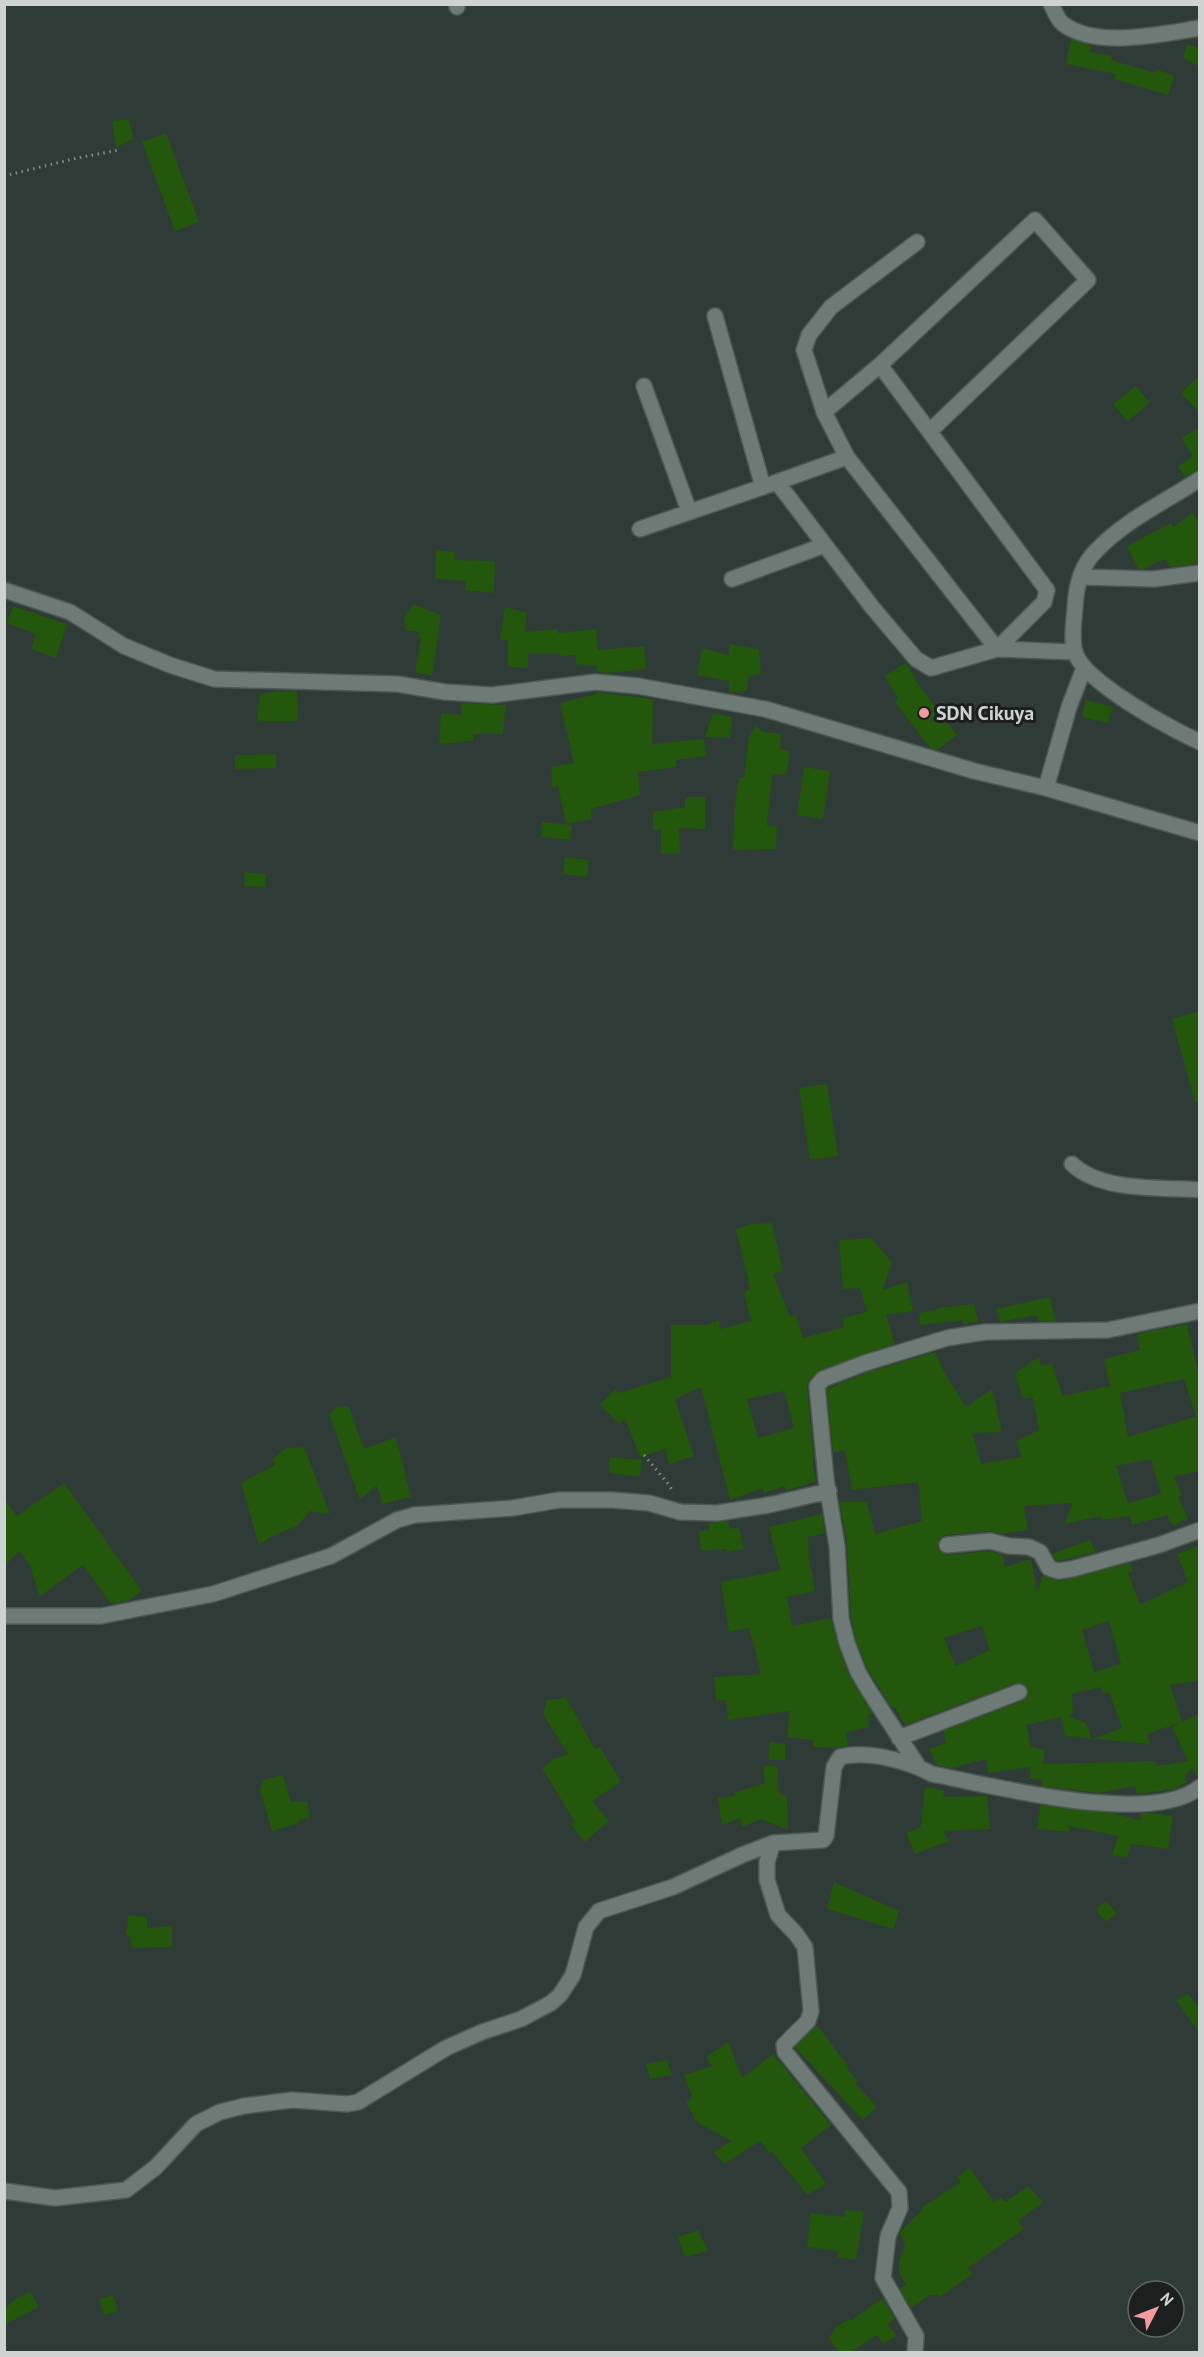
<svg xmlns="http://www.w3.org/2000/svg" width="1204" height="2357" font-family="'PT Sans',sans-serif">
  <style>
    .building { fill: #23570b; fill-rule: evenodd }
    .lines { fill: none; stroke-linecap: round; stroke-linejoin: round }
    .minor-casing { stroke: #4d5753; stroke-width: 18 }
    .path { stroke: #848d89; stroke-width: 3; stroke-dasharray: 1.5 4.5; stroke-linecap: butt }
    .minor { stroke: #6d7a75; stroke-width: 15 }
    .poi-dot { fill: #f49b9f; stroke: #1b201e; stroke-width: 2 }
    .labels { text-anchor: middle; stroke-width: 6; stroke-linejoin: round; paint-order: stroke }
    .poi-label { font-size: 20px; font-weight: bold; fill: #ccd3d0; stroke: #1b201e; text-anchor: start }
  </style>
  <rect width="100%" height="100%" fill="#2f3b36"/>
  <path class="building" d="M1071 39 1091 46 1090 52 1112 56 1111 60 1155 73 1156 69 1174 76 1168 95 1114 79 1116 74 1066 64Z
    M1187 44 1200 49V67L1183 58Z
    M129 119 133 139 116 148 112 121Z
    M166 133 199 222 175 231 142 142Z
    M1200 375V413L1181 393Z
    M1135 386 1150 402 1128 421 1113 405Z
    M1200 427V469L1185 477 1178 466 1193 456 1181 438Z
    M1192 513 1200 523V563L1171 567 1165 559 1143 569H1138L1127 546 1171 523 1173 527Z
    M436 550 455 552V560L495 561 494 593 465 590 466 581 435 579Z
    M413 604 441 615 432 676 415 672 422 637H418L419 632 406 630 404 618Z
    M13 606 67 624 56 658 31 649 36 634 7 623Z
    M505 607 527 613 525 632 558 629V633L596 629 598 650 644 646 646 669 609 673 596 672 597 666 577 665 575 655 560 656 559 654H528V668L508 667V640H500Z
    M729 644 759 649 761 674 748 677 747 691 729 693V681L697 675 702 648 729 655Z
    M906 662 918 684 957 735 937 750 930 748 895 702 898 699 885 676Z
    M282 691H297L298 721H257L260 694Z
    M596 692 653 699 652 744 704 739 706 756 676 760V767L638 772 640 795 591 809 592 819 566 824 558 786 552 787 551 767 574 763 560 703 596 694Z
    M1086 700 1113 707 1108 723 1082 717Z
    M461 703 506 705 503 734H473V741L439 744 441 713 462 715Z
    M713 713 732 717 730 738 705 737Z
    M756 726 762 732 781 734 780 748 790 752 786 775 772 774 767 826H777L776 849 733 850 735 804 739 778H744L749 736Z
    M276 754V768L235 769V755Z
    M804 767 830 771 823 819 797 815Z
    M685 797H705V829L679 828 680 854H661V829L653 830V812L685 807Z
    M542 822 572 825 570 840 541 837Z
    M565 857 589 860 587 877 563 874Z
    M245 872 266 874 265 887 244 886Z
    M1200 1011V1102L1195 1103 1172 1019Z
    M827 1084 838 1156 810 1160 799 1088Z
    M772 1223 783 1271 773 1274 790 1317 796 1314 803 1338 844 1327 842 1318 867 1312 860 1288 843 1289 839 1240 871 1238 892 1262 883 1290 907 1282 913 1311 886 1315 895 1344 820 1370 809 1380 807 1387 814 1458 812 1459 816 1481 786 1491 785 1486 764 1493 763 1488 730 1500 701 1387 675 1399 694 1456 669 1464 665 1449 640 1457 625 1418 619 1424 600 1405 615 1389 619 1393 671 1377V1325H707L719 1320 720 1329 751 1321 744 1293 750 1288 736 1229 751 1224ZM784 1391 794 1428 758 1438 747 1399Z
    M1050 1297 1056 1321H1038L1037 1315 1000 1322 996 1309Z
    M974 1304 978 1322 963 1324V1320L920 1325 919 1313 937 1310V1308Z
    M1187 1324 1200 1380V1471L1174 1476 1182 1495 1178 1496 1188 1519 1172 1526 1167 1515 1132 1525 1130 1516 1101 1520V1516L1064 1524 1073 1503 1024 1506 1028 1530 1001 1534 989 1531 946 1535 941 1537 937 1545 939 1551 947 1555 989 1551 1002 1554 1005 1567 1031 1559 1037 1592 1043 1575 1059 1581 1130 1563 1133 1571 1128 1573 1139 1602 1142 1604 1188 1582 1177 1554 1200 1545V1680L1170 1685 1182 1722 1200 1713V1777L1197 1778 1192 1768 1185 1775 1187 1782 1174 1789 1137 1794 1135 1786 1099 1793 1042 1786V1780L1030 1778V1767L988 1773 986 1759 951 1768 937 1765 929 1749 946 1743 943 1731 1022 1701 1027 1698 1028 1689 1025 1684 1016 1683 905 1725 895 1707 892 1708 867 1668 856 1640 851 1618 847 1545 840 1502H867L875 1534 922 1521 918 1482 852 1490 845 1450 833 1453 827 1389 868 1372 935 1352 944 1372 966 1407 992 1389 1002 1432 972 1433 981 1464 1022 1457 1016 1441 1039 1430 1033 1397 1023 1399 1015 1373 1039 1357 1041 1366 1052 1363 1062 1396 1110 1386 1104 1359 1140 1350 1137 1334ZM1184 1379 1196 1417 1198 1416 1128 1437 1120 1393ZM1151 1459 1161 1494 1128 1503 1116 1466ZM1109 1621 1121 1664 1094 1672 1082 1630ZM982 1626 990 1650 956 1666 944 1638ZM1101 1687 1103 1694 1109 1692 1122 1728 1092 1739 1086 1723 1068 1716 1073 1714 1072 1694ZM1061 1717 1065 1736 1150 1744 1147 1734 1179 1723 1172 1727 1188 1761 1157 1766 1155 1761 1043 1764 1045 1750 1031 1747 1026 1725Z
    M338 1406 349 1407 364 1449 396 1437 411 1497 382 1504 377 1485 360 1500 329 1414Z
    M304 1447 330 1514 310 1511 297 1526 272 1536 259 1545 241 1483 275 1465 273 1459 286 1448Z
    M610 1457 642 1460 640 1477 609 1473Z
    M64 1483 142 1591 128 1601 111 1604 83 1565 39 1597 31 1568 20 1551 4 1566V1498L17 1516Z
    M822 1514 825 1533 808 1537 809 1559 815 1591 787 1597 792 1626 831 1618 838 1645 849 1676 873 1714 867 1716 870 1727 846 1732 848 1746 838 1748 813 1747V1740L787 1737 790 1711 728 1720 726 1700 716 1701 714 1677 761 1674 749 1628 729 1632 721 1582 778 1571 780 1569 769 1527Z
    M728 1521 730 1529 739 1527 744 1549 727 1552V1549L701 1551 699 1531 710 1530 708 1523Z
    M1090 1540 1096 1552 1059 1561 1056 1560 1052 1554Z
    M566 1698 595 1749 600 1747 621 1782 592 1801 609 1821 585 1842 571 1825 575 1822 542 1768 553 1759 568 1754 543 1714 547 1700Z
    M770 1742 785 1744V1760H768Z
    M763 1765 777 1766 779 1794 787 1796 788 1830 761 1819 742 1827 740 1818 722 1825 718 1798 735 1796 734 1793 765 1783Z
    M283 1775 291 1802 307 1801 310 1818 299 1820 300 1823 272 1831 260 1790 263 1780Z
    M925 1787 944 1790 943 1797 987 1796 990 1829 943 1831 949 1841 915 1854 906 1833 921 1827Z
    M1040 1805 1113 1813 1141 1821 1140 1813H1151L1173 1816 1168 1849 1131 1844 1127 1858 1112 1855 1118 1836 1069 1826V1832L1037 1829Z
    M834 1882 899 1911 893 1929 827 1909Z
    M1106 1901 1117 1913 1106 1922 1096 1910Z
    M128 1915 147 1917V1928L172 1926V1947L132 1948 129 1935 126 1934Z
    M1188 1994 1200 2009V2034L1176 2000Z
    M817 2025 848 2066 846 2067 858 2081 855 2083 877 2107 863 2120 795 2047Z
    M728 2042 742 2078 773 2054 831 2125 801 2148 826 2184 807 2195 772 2151 770 2153 760 2141 724 2164 714 2152 731 2141 697 2122 686 2103 692 2097 684 2075 712 2066 706 2057Z
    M667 2060 672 2075 650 2079 646 2064Z
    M970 2168 994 2202 1001 2197 1005 2202 1028 2186 1043 2202 1018 2221 1024 2229 968 2268 973 2274 941 2296 930 2295 911 2308 900 2289 906 2285 899 2272V2262L905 2245 900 2232 922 2210 921 2208 961 2182 957 2177Z
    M845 2210 864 2211 856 2260 837 2257 839 2251 807 2247 811 2213 844 2217Z
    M698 2230 708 2251 685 2257 678 2237Z
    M30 2291 39 2307 4 2325V2309L16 2299Z
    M113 2295 118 2311 104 2315 99 2299Z
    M883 2298 895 2319 888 2324 896 2336 883 2344 877 2335 851 2352H839L829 2338 836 2327 849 2319 850 2321Z"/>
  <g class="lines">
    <defs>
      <path id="minor" d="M457 4V7
        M1051 4C1054 10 1058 20 1063 24 1097 49 1160 34 1200 28
        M715 316 763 487
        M644 386 689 511
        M824 412 880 365
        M847 457 824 412 804 350 809 335 831 307 917 242
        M1200 479C1163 503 1125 520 1095 552 1081 566 1076 588 1075 607 1074 621 1071 639 1075 652 1083 681 1172 730 1200 742
        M777 482 847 457 997 649 1044 602 1047 590 880 365 1035 220 1088 280 930 431
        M640 529 777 482 872 607 916 659 931 668 997 649 1075 652
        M1080 577 1154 579 1200 573
        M732 579 825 545
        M4 590 70 612 124 646 170 665 214 679 397 684 445 692 492 695 595 682 638 686 765 709 974 771 1046 788 1200 833
        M1046 788 1069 707 1084 668
        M1072 1164C1102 1192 1159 1187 1200 1190
        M947 1545 990 1541 1009 1546 1029 1547 1040 1552 1049 1568 1058 1571 1072 1569 1159 1545 1200 1530
        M4 1616H101L213 1594 331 1556 397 1520 415 1515 513 1508 559 1500H612L649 1503 680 1512 717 1513 769 1505 829 1491
        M899 1738 1019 1692
        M918 1766 868 1689 858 1672 847 1643 841 1619 837 1546 826 1479 817 1386 823 1379 865 1363 947 1338 985 1332 1108 1330 1200 1311
        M773 1843 767 1862V1880L778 1915 796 1934 805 1947 811 2011 808 2021 784 2045 785 2052 899 2192 900 2208 888 2236 883 2278 916 2336 915 2352
        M4 2191 55 2198 126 2190 156 2167 196 2124 220 2112 244 2106 292 2100 347 2104 358 2102 446 2048 482 2032 521 2019 551 2003 560 1995 573 1975 586 1927 599 1911 673 1887 742 1855 773 1843 823 1840 826 1836 834 1767 840 1757C868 1750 908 1761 932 1774 994 1786 1151 1827 1200 1787"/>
    </defs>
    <use href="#minor" class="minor-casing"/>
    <path class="path" d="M4 176 77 158 119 150
      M644 1455 670 1486 673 1493"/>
    <use href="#minor" class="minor"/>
  </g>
  <circle class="poi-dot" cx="924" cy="713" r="6"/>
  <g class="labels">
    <g class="poi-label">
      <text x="936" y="720">SDN Cikuya</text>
    </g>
  </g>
  <rect width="1204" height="2357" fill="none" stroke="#ccd3d0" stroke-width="12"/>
  <g transform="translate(1156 2309) rotate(48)"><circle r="28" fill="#1b201e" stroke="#626865" stroke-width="1.5"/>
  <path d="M0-4.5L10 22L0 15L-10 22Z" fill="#f49b9f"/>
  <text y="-9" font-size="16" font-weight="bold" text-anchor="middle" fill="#ccd3d0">N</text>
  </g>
</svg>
